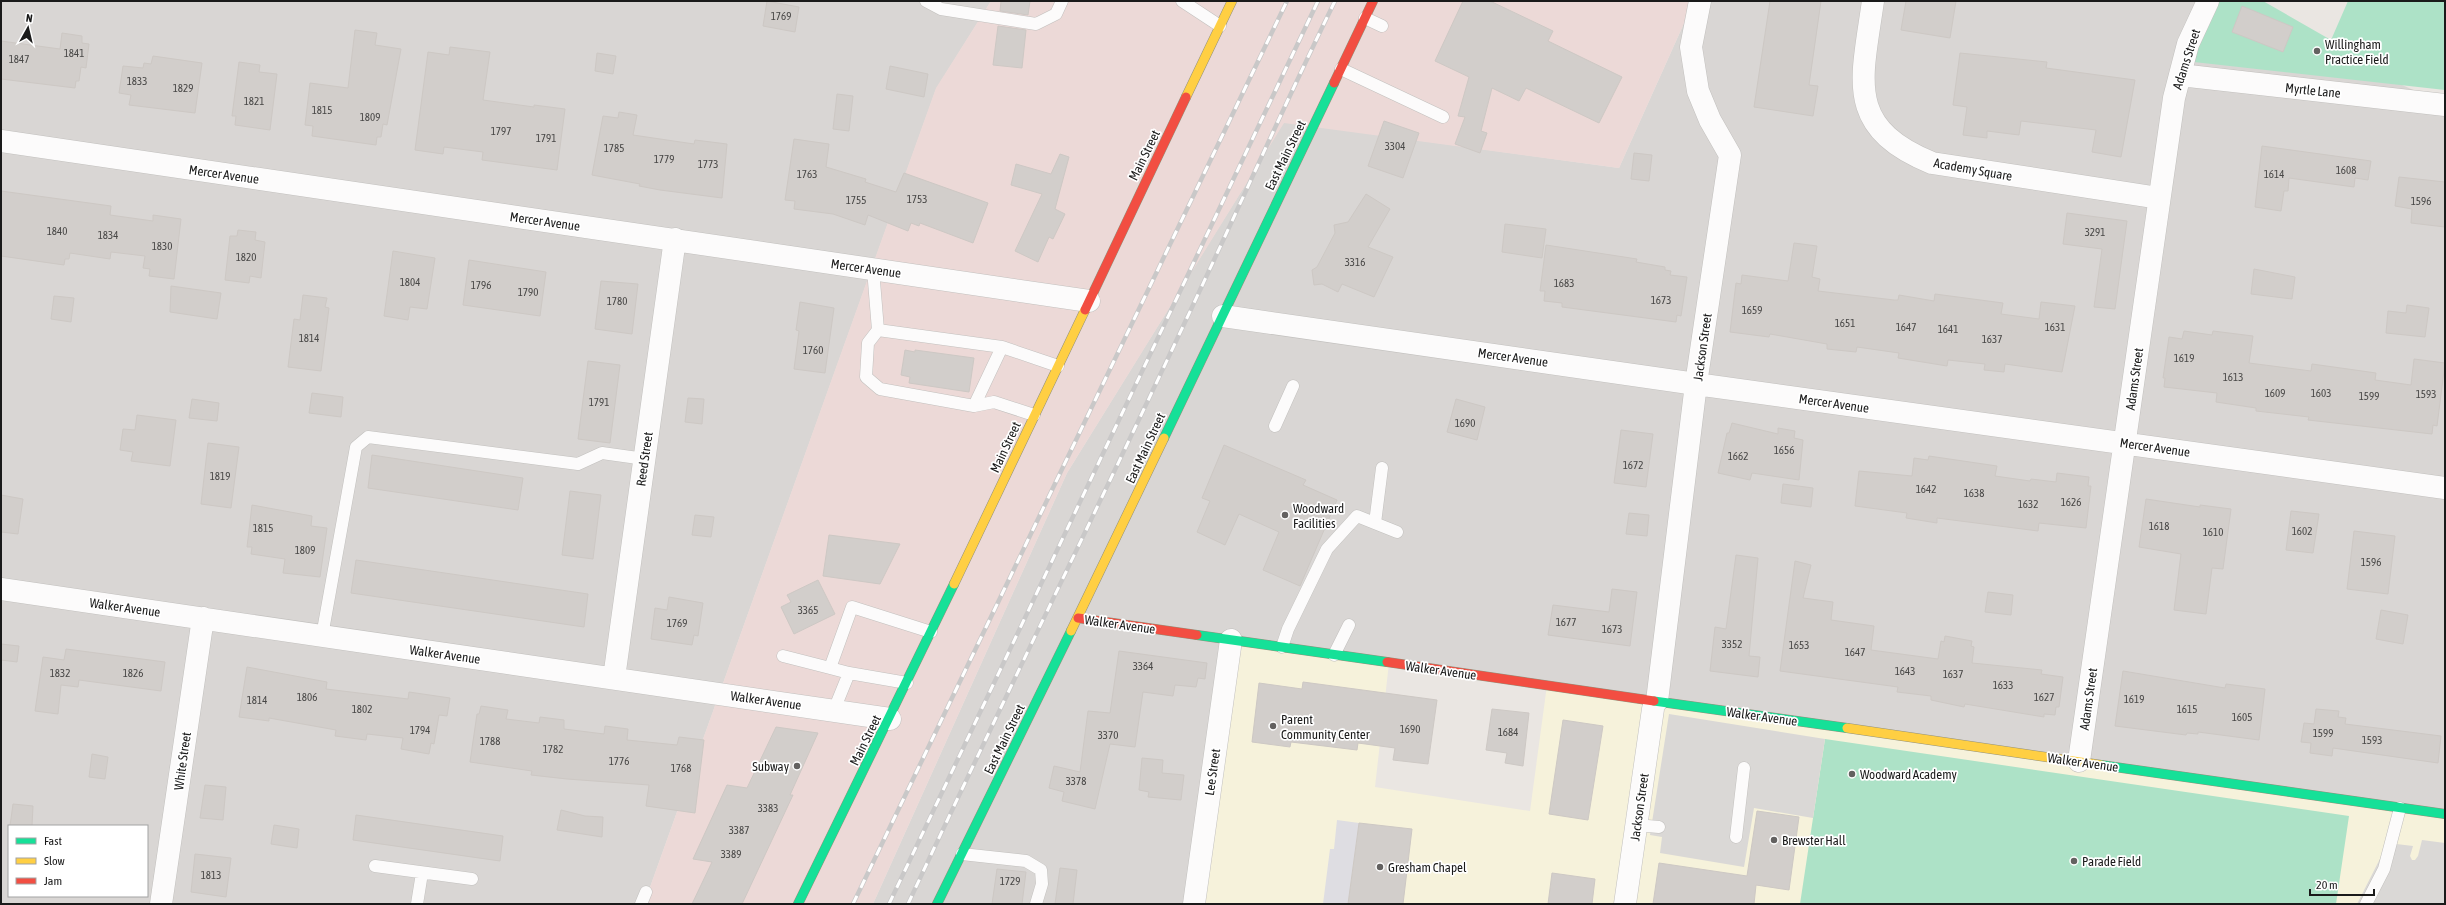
<svg xmlns="http://www.w3.org/2000/svg" width="2446" height="905" font-family="'Asap Condensed',sans-serif">
  <style>
    .residential { fill: #d9d6d4; fill-rule: evenodd }
    .commercial { fill: #ecd9d7 }
    .education { fill: #f6f2db }
    .pitch { fill: #ade2c7 }
    .parking { fill: #dad8d6 }
    .plaza { fill: #dedde2 }
    .building { fill: #d2cecb; stroke: #cdc8c4 }
    .lines { fill: none; stroke-linecap: round; stroke-linejoin: round }
    .lane-casing { stroke: #c2c0be; stroke-width: 13 }
    .street-casing { stroke: #c2c0be; stroke-width: 23 }
    .fast-casing { stroke: #92917b; stroke-width: 10 }
    .slow-casing { stroke: #92917b; stroke-width: 10 }
    .jam-casing { stroke: #92917b; stroke-width: 10 }
    .lane { stroke: #fcfbfb; stroke-width: 12 }
    .street { stroke: #fcfbfb; stroke-width: 22 }
    .fast { stroke: #16e098; stroke-width: 9 }
    .slow { stroke: #ffcf43; stroke-width: 9 }
    .jam { stroke: #f24e42; stroke-width: 9 }
    .rail-casing { stroke: #c9c8c8; stroke-width: 4.5 }
    .rail { stroke: #fff; stroke-width: 3; stroke-dasharray: 9; stroke-linecap: butt }
    .poi-dot { fill: #636160; stroke: #fff; stroke-width: 1.5 }
    .labels { text-anchor: middle; stroke-width: 3.5; stroke-linejoin: round; paint-order: stroke }
    .number-label { font-size: 11px; fill: #484746 }
    .poi-label { font-size: 13px; fill: #1a1a1a; stroke: #fff; text-anchor: start }
    .street-label { font-size: 13px; fill: #1a1a1a; stroke: #fff }
  </style>
  <rect width="100%" height="100%" fill="#eae6e2"/>
  <path class="residential" d="M1 1H991L936 89 644 904H1ZM9 826H147V896H9Z
    M1694 1H2212L2445 104V815L1232 640 1194 904H873L1067 473 1284 122 1619 168Z"/>
  <path class="commercial" d="M991 1H1694L1619 168 1284 123 1067 473 873 904H644L936 88Z"/>
  <path class="education" d="M1231 640 1389 663 1375 787 1530 811 1547 685 2445 814V904H1194Z"/>
  <path class="pitch" d="M2212 1H2263L2331 40 2348 1H2445V90L2185 61Z
    M1825 739 2349 816 2336 904H1800Z"/>
  <path class="parking" d="M1669 714 1825 739 1813 818 1754 808 1744 867 1660 853 1662 837 1650 835Z
    M2422 840 2445 843V904H2357L2388 843 2413 846 2410 856 2412 860H2415L2418 856Z"/>
  <path class="plaza" d="M1337 820 1359 823 1348 904H1323L1330 849H1334Z"/>
  <path class="building" d="M767 1 799 7 795 32 763 26Z
    M1001 1H1030L1028 15 1000 11Z
    M1463 1H1490L1553 31 1548 41 1622 77 1599 123 1526 88 1519 101 1492 88 1481 131 1487 133 1480 153 1455 144 1465 117 1458 116 1469 77 1435 61Z
    M1770 1H1821L1809 85 1818 86 1813 116 1754 107Z
    M1906 1H1956L1950 38 1901 30Z
    M2242 6 2293 27 2283 52 2232 32Z
    M998 26 1026 30 1022 68 993 65Z
    M355 30 377 33 375 45 401 49 387 125 383 124 381 137H377L376 145 312 136 313 126 305 125 310 83 348 88Z
    M62 33 82 36V43L89 44 86 68 81 67 79 81H76L75 88 1 79V41L60 49Z
    M450 47 490 52 483 100 534 107V105L565 109 557 170 482 160 483 152 444 147 443 154 415 150 428 52 449 55Z
    M597 53 616 56 613 74 595 71Z
    M1960 53 2047 62 2046 68 2135 80 2121 157 2092 152 2096 130 2021 121 2019 135 1987 131V138L1963 135 1967 107 1953 105Z
    M153 56 202 63 195 113 129 105 131 95 119 93 123 66 143 68 144 63 151 64Z
    M239 62 260 65 259 72 277 74 270 130 235 125 236 116H232Z
    M890 66 928 74 924 97 886 89Z
    M837 94 853 96 849 131 833 129Z
    M619 112 637 115 633 135 694 144 695 140 727 144 722 198 660 190 639 186 640 184 592 175 603 116 618 118Z
    M1384 121 1419 133 1403 178 1368 166Z
    M794 139 829 144 826 167 866 179 865 182 896 192 904 173 988 203 973 243 920 223 919 226 911 223 908 231 868 215 865 225 833 214 794 209 795 201 785 200Z
    M2262 146 2371 161 2368 180 2355 178 2354 187 2289 178 2288 191H2284L2281 211 2255 207Z
    M1634 153 1652 155 1649 181 1631 179Z
    M1060 154 1069 157 1055 209 1065 214 1053 239 1049 237 1038 262 1015 251 1042 194 1011 185 1016 164 1051 174Z
    M2399 177 2445 182V227L2411 223 2412 209 2395 206Z
    M1 191 111 206 110 215 153 221V215L181 219 174 279 149 276 150 269 143 268 145 256 111 252 110 259 70 253 69 259H65L64 265 1 256Z
    M1366 194 1390 209 1368 247 1393 257 1374 297 1342 284 1338 292 1322 284 1314 285 1312 270 1317 267 1335 233 1334 225 1348 222Z
    M2067 213 2127 221 2115 309 2094 307 2102 249 2063 244Z
    M1505 224 1546 229 1542 258 1502 252Z
    M238 230 256 232 255 240 265 242 261 278 250 276 249 283 225 280 230 236H237Z
    M1794 243 1817 246 1812 277 1820 279 1818 291 1894 300H1898L1899 295 1934 301 1935 294 2003 303 2001 314 2039 319 2041 302 2075 306 2062 372 2005 364 2004 372 1984 370 1985 364 1948 360 1947 366 1898 358 1899 353 1857 347 1856 352 1827 349V344L1770 334 1769 337 1730 332 1736 283 1741 284 1742 275 1788 281Z
    M1546 245 1637 259 1636 262 1665 267V270L1671 271 1670 275 1687 277 1681 316 1677 315 1676 322 1562 307V303L1544 301 1545 291H1540Z
    M393 251 435 258 427 309 410 307 408 320 384 316Z
    M469 260 546 272 540 316 463 305Z
    M2254 269 2295 277 2292 299 2251 294Z
    M601 281 638 284 632 334 595 329Z
    M171 286 221 293 217 319 170 312Z
    M303 295 327 298 325 307 329 308 321 371 288 367 294 319 300 320Z
    M54 296 74 298 71 322 51 319Z
    M800 302 834 308 825 373 794 369 799 331 796 330Z
    M2407 305 2429 308 2425 337 2386 333 2388 311 2406 313Z
    M2184 331 2212 335 2213 331 2253 336 2249 363 2311 371 2312 364 2355 370 2376 373 2375 380 2411 385 2414 359 2445 363 2437 426 2433 425 2432 434 2308 420 2309 417 2256 411V408L2216 402 2217 393 2164 387 2165 378H2163L2169 337 2182 339Z
    M905 350 915 352V350L974 358 969 392 909 383 910 377 901 375Z
    M588 361 620 365 610 443 578 439Z
    M312 393 343 397 341 417 309 413Z
    M688 398 704 399 702 424 685 422Z
    M192 399 219 403 217 421 189 418Z
    M1456 399 1485 407 1477 440 1447 432Z
    M137 415 176 420 170 466 131 461 133 452 120 450 123 429 135 430Z
    M1732 423 1778 434V428L1795 431 1794 438 1803 440 1799 480 1752 473 1750 480 1718 473 1727 433H1729Z
    M1621 430 1653 434 1646 487 1614 483Z
    M208 443 239 447 231 508 201 504Z
    M1224 445 1306 480 1303 485 1337 500 1300 586 1263 570 1279 532 1239 514 1225 545 1197 532 1210 501 1202 498Z
    M372 455 523 478 518 510 368 488Z
    M1929 456 1997 466 1995 476 2030 481 2031 479 2056 482 2057 473 2089 477 2088 486H2091L2086 528 2039 523 2038 531 1937 518V523L1906 518 1907 513 1855 506 1859 471 1912 476 1914 458 1928 460Z
    M1783 484 1813 488 1811 507 1781 503Z
    M570 491 601 495 593 559 562 555Z
    M1 495 23 499 18 534 1 532Z
    M2146 499 2200 507V505L2231 509 2223 569 2212 568 2206 614 2174 610 2181 554 2139 547Z
    M252 505 312 516 311 526 327 528 320 577 283 573 285 559 251 554 252 547H247Z
    M2291 511 2319 514 2313 553 2286 550Z
    M1629 513 1649 515 1647 536 1626 534Z
    M695 515 714 517 711 537 692 535Z
    M2354 531 2395 536 2388 594 2347 589Z
    M829 535 900 544 880 584 823 576Z
    M1736 555 1758 558 1749 656 1760 657 1758 677 1710 671 1715 627 1726 629Z
    M356 560 588 594 584 627 351 593Z
    M1795 561 1811 565 1803 598 1833 602 1831 620 1874 626 1871 650 1938 659 1941 641 1944 642 1945 636 1972 641 1971 646 1974 647 1972 663 2042 670 2041 674 2063 677 2059 707H2056L2055 715 2044 714V717L1965 704 1964 707 1931 700V696L1897 692 1898 687 1780 671Z
    M818 580 835 614 794 634 781 607 791 602 787 595Z
    M1612 589 1637 592 1630 646 1548 635 1553 605 1609 612Z
    M1988 592 2013 595 2011 615 1985 612Z
    M669 597 703 603 698 636 694 635 692 645 651 639 655 608 667 610Z
    M2381 610 2408 615 2403 644 2376 639Z
    M1 644 19 646 17 662 1 660Z
    M66 649 165 662 161 691 79 680 78 687 61 685 58 714 35 711 43 657 64 660Z
    M1119 651 1207 663 1205 679 1198 678 1196 687 1175 685 1173 696 1143 692 1135 747 1110 744 1095 809 1062 801 1064 792 1049 788 1054 766 1080 772 1088 711 1110 713Z
    M247 667 327 682 326 689 408 699 409 692 450 698 447 716 439 715 434 744 431 743 429 754 401 749 403 738 367 734 366 740 335 736 336 730 269 718V721L239 717Z
    M2123 671 2225 688 2226 684 2265 689 2259 740 2198 732V734L2187 733 2186 735 2115 726Z
    M1303 682 1437 700 1428 764 1393 760 1395 748 1358 743 1357 750 1291 742 1290 747 1252 742 1259 683 1302 689Z
    M481 706 508 710 506 719 539 723 540 717 564 720V729L604 734 605 726 628 729 627 740 677 745 679 737 704 740 695 813 646 806 649 785 567 779 531 775 532 771 470 762 477 714H479Z
    M1492 709 1529 713 1523 766 1505 763 1507 753 1486 750Z
    M2316 709 2339 711 2338 717 2346 718 2345 724 2441 736 2438 763 2333 748 2332 756 2310 753 2311 743 2301 742 2304 723 2314 724Z
    M1563 720 1603 726 1588 820 1549 814Z
    M776 727 818 733 790 795H793L742 904H692L712 862 693 859 727 785 747 788Z
    M92 754 108 757 105 779 89 777Z
    M1142 758 1163 760 1162 773 1184 775 1181 800 1148 797 1149 792 1139 790Z
    M205 785 226 787 223 820 200 818Z
    M13 804 33 806 32 826H10Z
    M561 810 585 816 603 817 602 837 557 830Z
    M1757 811 1799 817 1789 890 1756 885 1754 904H1653L1659 863 1747 876Z
    M356 815 503 836 500 861 353 840Z
    M1359 823 1412 829 1403 904H1348Z
    M274 825 299 829 297 848 271 844Z
    M195 854 231 858 226 897 191 892Z
    M1060 868 1077 870 1073 904H1055Z
    M997 869 1026 872 1022 904H992Z
    M1552 873 1595 879 1592 904H1548Z"/>
  <g class="lines">
    <defs>
      <path id="lane" d="M926 1 941 9 1036 24 1056 14 1062 1
        M1182 1 1220 26
        M1365 18 1382 26
        M1341 69 1443 117
        M873 269 878 330
        M974 406 1002 347
        M1034 415 994 402 974 406 880 389 866 377 868 343 878 330 1002 347 1058 366
        M1275 426 1293 386
        M1375 523 1382 468
        M322 636 356 447 368 437 578 464 602 453 645 459
        M1282 647 1288 629 1327 549 1357 516 1397 532
        M1334 655 1349 625
        M783 656 830 668
        M849 673 907 683
        M834 710 849 673 830 668 852 607 931 632
        M1636 825 1659 827
        M1736 837 1744 768
        M962 854 1026 861 1041 870 1042 884 1036 904
        M375 866 472 879
        M417 904 422 873
        M641 904 646 892
        M2366 904 2384 869 2400 808"/>
      <path id="street" d="M1873 1C1862 80 1844 127 1932 163L2159 198
        M2180 75 2445 105
        M1 141 1089 301
        M1223 316 1696 384 2445 488
        M1 589 890 719
        M614 678 675 239
        M1657 701 1696 384 1730 155 1710 120 1698 91 1691 47 1700 1
        M2079 761 2174 98 2188 44 2208 1
        M161 904 203 618
        M1194 904 1231 640
        M1625 904 1653 709"/>
      <path id="fast" d="M1164 438 1334 83
        M1197 635 1387 662
        M1654 701 1847 728
        M2101 765 2445 814
        M798 904 954 584
        M937 904 1071 631"/>
      <path id="slow" d="M1186 97 1232 1
        M954 584 1085 310
        M1071 631 1164 438
        M1847 728 2101 765"/>
      <path id="jam" d="M1334 83 1373 1
        M1085 310 1186 97
        M1078 618 1197 635
        M1387 662 1654 701"/>
    </defs>
    <use href="#lane" class="lane-casing"/>
    <use href="#street" class="street-casing"/>
    <use href="#fast" class="fast-casing"/>
    <use href="#slow" class="slow-casing"/>
    <use href="#jam" class="jam-casing"/>
    <use href="#lane" class="lane"/>
    <use href="#street" class="street"/>
    <use href="#fast" class="fast"/>
    <use href="#slow" class="slow"/>
    <use href="#jam" class="jam"/>
    <defs>
      <path id="rail" d="M853 904 1287 1
        M889 904 1318 1
        M908 904C1008 689 1114 476 1214 260 1254 174 1293 87 1335 1"/>
    </defs>
    <use href="#rail" class="rail-casing"/>
    <use href="#rail" class="rail"/>
  </g>
  <g class="poi-dot">
    <circle cx="2317" cy="51" r="4"/>
    <circle cx="1285" cy="515" r="4"/>
    <circle cx="1273" cy="726" r="4"/>
    <circle cx="797" cy="766" r="4"/>
    <circle cx="1852" cy="774" r="4"/>
    <circle cx="1774" cy="840" r="4"/>
    <circle cx="2074" cy="861" r="4"/>
    <circle cx="1380" cy="867" r="4"/>
  </g>
  <g class="labels">
    <g class="number-label">
      <text x="781" y="20">1769</text>
      <text x="74" y="57">1841</text>
      <text x="19" y="63">1847</text>
      <text x="137" y="85">1833</text>
      <text x="183" y="92">1829</text>
      <text x="254" y="105">1821</text>
      <text x="322" y="114">1815</text>
      <text x="370" y="121">1809</text>
      <text x="501" y="135">1797</text>
      <text x="546" y="142">1791</text>
      <text x="1395" y="150">3304</text>
      <text x="614" y="152">1785</text>
      <text x="664" y="163">1779</text>
      <text x="708" y="168">1773</text>
      <text x="2346" y="174">1608</text>
      <text x="807" y="178">1763</text>
      <text x="2274" y="178">1614</text>
      <text x="917" y="203">1753</text>
      <text x="856" y="204">1755</text>
      <text x="2421" y="205">1596</text>
      <text x="57" y="235">1840</text>
      <text x="2095" y="236">3291</text>
      <text x="108" y="239">1834</text>
      <text x="162" y="250">1830</text>
      <text x="246" y="261">1820</text>
      <text x="1355" y="266">3316</text>
      <text x="410" y="286">1804</text>
      <text x="1564" y="287">1683</text>
      <text x="481" y="289">1796</text>
      <text x="528" y="296">1790</text>
      <text x="1661" y="304">1673</text>
      <text x="617" y="305">1780</text>
      <text x="1752" y="314">1659</text>
      <text x="1845" y="327">1651</text>
      <text x="1906" y="331">1647</text>
      <text x="2055" y="331">1631</text>
      <text x="1948" y="333">1641</text>
      <text x="309" y="342">1814</text>
      <text x="1992" y="343">1637</text>
      <text x="813" y="354">1760</text>
      <text x="2184" y="362">1619</text>
      <text x="2233" y="381">1613</text>
      <text x="2275" y="397">1609</text>
      <text x="2321" y="397">1603</text>
      <text x="2426" y="398">1593</text>
      <text x="2369" y="400">1599</text>
      <text x="599" y="406">1791</text>
      <text x="1465" y="427">1690</text>
      <text x="1784" y="454">1656</text>
      <text x="1738" y="460">1662</text>
      <text x="1633" y="469">1672</text>
      <text x="220" y="480">1819</text>
      <text x="1926" y="493">1642</text>
      <text x="1974" y="497">1638</text>
      <text x="2071" y="506">1626</text>
      <text x="2028" y="508">1632</text>
      <text x="2159" y="530">1618</text>
      <text x="263" y="532">1815</text>
      <text x="2302" y="535">1602</text>
      <text x="2213" y="536">1610</text>
      <text x="305" y="554">1809</text>
      <text x="2371" y="566">1596</text>
      <text x="808" y="614">3365</text>
      <text x="1566" y="626">1677</text>
      <text x="677" y="627">1769</text>
      <text x="1612" y="633">1673</text>
      <text x="1732" y="648">3352</text>
      <text x="1799" y="649">1653</text>
      <text x="1855" y="656">1647</text>
      <text x="1143" y="670">3364</text>
      <text x="1905" y="675">1643</text>
      <text x="60" y="677">1832</text>
      <text x="133" y="677">1826</text>
      <text x="1953" y="678">1637</text>
      <text x="2003" y="689">1633</text>
      <text x="307" y="701">1806</text>
      <text x="2044" y="701">1627</text>
      <text x="2134" y="703">1619</text>
      <text x="257" y="704">1814</text>
      <text x="362" y="713">1802</text>
      <text x="2187" y="713">1615</text>
      <text x="2242" y="721">1605</text>
      <text x="1410" y="733">1690</text>
      <text x="420" y="734">1794</text>
      <text x="1508" y="736">1684</text>
      <text x="2323" y="737">1599</text>
      <text x="1108" y="739">3370</text>
      <text x="2372" y="744">1593</text>
      <text x="490" y="745">1788</text>
      <text x="553" y="753">1782</text>
      <text x="619" y="765">1776</text>
      <text x="681" y="772">1768</text>
      <text x="1076" y="785">3378</text>
      <text x="768" y="812">3383</text>
      <text x="739" y="834">3387</text>
      <text x="731" y="858">3389</text>
      <text x="211" y="879">1813</text>
      <text x="1010" y="885">1729</text>
    </g>
    <g class="poi-label">
      <text x="2325" y="49">Willingham<tspan x="2325" dy="15">Practice Field</tspan></text>
      <text x="1293" y="513">Woodward<tspan x="1293" dy="15">Facilities</tspan></text>
      <text x="1281" y="724">Parent<tspan x="1281" dy="15">Community Center</tspan></text>
      <text x="789" y="771" text-anchor="end">Subway</text>
      <text x="1860" y="779">Woodward Academy</text>
      <text x="1782" y="845">Brewster Hall</text>
      <text x="2082" y="866">Parade Field</text>
      <text x="1388" y="872">Gresham Chapel</text>
    </g>
    <g class="street-label">
      <text transform="translate(2186 59) rotate(-72)" y="5">Adams Street</text>
      <text transform="translate(2313 90) rotate(6)" y="5">Myrtle Lane</text>
      <text transform="translate(1144 155) rotate(-64)" y="5">Main Street</text>
      <text transform="translate(1285 155) rotate(-64)" y="5">East Main Street</text>
      <text transform="translate(1973 169) rotate(10)" y="5">Academy Square</text>
      <text transform="translate(224 174) rotate(8)" y="5">Mercer Avenue</text>
      <text transform="translate(545 221) rotate(8)" y="5">Mercer Avenue</text>
      <text transform="translate(866 268) rotate(8)" y="5">Mercer Avenue</text>
      <text transform="translate(1702 347) rotate(-82)" y="5">Jackson Street</text>
      <text transform="translate(1513 357) rotate(8)" y="5">Mercer Avenue</text>
      <text transform="translate(2134 379) rotate(-82)" y="5">Adams Street</text>
      <text transform="translate(1834 403) rotate(8)" y="5">Mercer Avenue</text>
      <text transform="translate(1005 447) rotate(-65)" y="5">Main Street</text>
      <text transform="translate(2155 447) rotate(8)" y="5">Mercer Avenue</text>
      <text transform="translate(1145 448) rotate(-65)" y="5">East Main Street</text>
      <text transform="translate(644 459) rotate(-82)" y="5">Reed Street</text>
      <text transform="translate(125 607) rotate(8)" y="5">Walker Avenue</text>
      <text transform="translate(1120 624) rotate(8)" y="5">Walker Avenue</text>
      <text transform="translate(445 654) rotate(8)" y="5">Walker Avenue</text>
      <text transform="translate(1441 670) rotate(8)" y="5">Walker Avenue</text>
      <text transform="translate(2088 699) rotate(-82)" y="5">Adams Street</text>
      <text transform="translate(766 700) rotate(8)" y="5">Walker Avenue</text>
      <text transform="translate(1762 716) rotate(8)" y="5">Walker Avenue</text>
      <text transform="translate(1004 739) rotate(-64)" y="5">East Main Street</text>
      <text transform="translate(865 740) rotate(-64)" y="5">Main Street</text>
      <text transform="translate(182 761) rotate(-82)" y="5">White Street</text>
      <text transform="translate(2083 762) rotate(8)" y="5">Walker Avenue</text>
      <text transform="translate(1212 772) rotate(-82)" y="5">Lee Street</text>
      <text transform="translate(1639 807) rotate(-82)" y="5">Jackson Street</text>
    </g>
  </g>
  <rect width="2446" height="905" fill="none" stroke="#1a1a1a" stroke-width="4"/>
  <rect x="8" y="825" width="140" height="72" fill="#ffffff" stroke="#a3a3a3"/>
  <rect x="16" y="838" width="20" height="6" fill="#16e098" stroke="#a3a3a3"/>
  <text x="44" y="845" font-size="12" fill="#1a1a1a">Fast</text>
  <rect x="16" y="858" width="20" height="6" fill="#ffcf43" stroke="#a3a3a3"/>
  <text x="44" y="865" font-size="12" fill="#1a1a1a">Slow</text>
  <rect x="16" y="878" width="20" height="6" fill="#f24e42" stroke="#a3a3a3"/>
  <text x="44" y="885" font-size="12" fill="#1a1a1a">Jam</text>
  <g transform="translate(28 28) rotate(8)" stroke="#ffffff" stroke-width="3" paint-order="stroke">
  <path d="M0-3L7 15L0 10L-7 15Z" fill="#1a1a1a"/>
  <text y="-6" font-size="11" font-weight="bold" text-anchor="middle" fill="#1a1a1a">N</text>
  </g>
  <path d="M2310 889v6h64v-6" fill="none" stroke="#1a1a1a" stroke-width="2"/>
  <text x="2316" y="889" font-size="12" fill="#1a1a1a" stroke="#ffffff" stroke-width="3" paint-order="stroke">20 m</text>
</svg>
